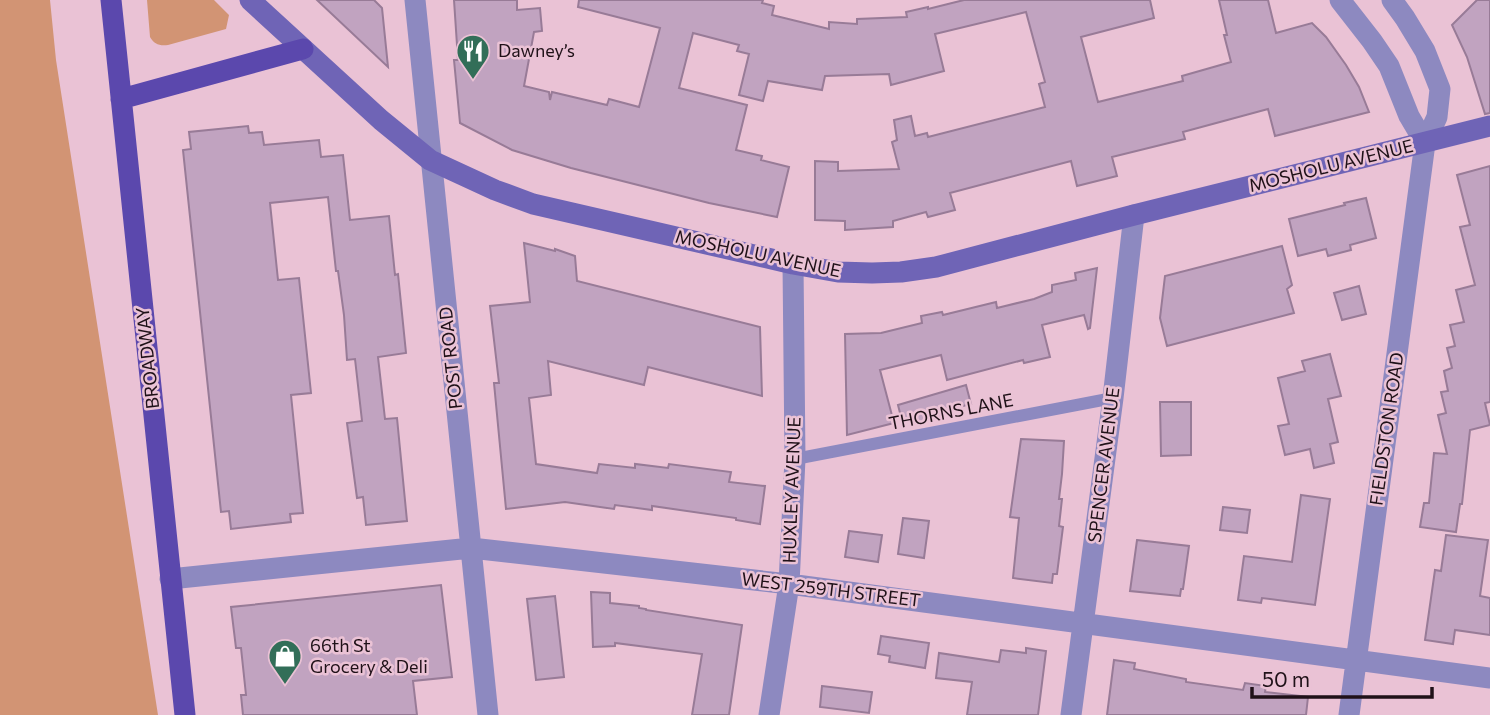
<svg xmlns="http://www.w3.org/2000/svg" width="1490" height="715" font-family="Commissioner,sans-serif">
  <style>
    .green { fill: #d29474 }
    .building { fill: #c1a3c0; stroke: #987b97; stroke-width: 2 }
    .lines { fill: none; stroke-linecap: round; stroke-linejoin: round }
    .lane { stroke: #8d89c0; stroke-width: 12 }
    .street { stroke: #8d89c0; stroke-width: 21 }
    .secondary { stroke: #6f64b6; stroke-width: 21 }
    .primary { stroke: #5b48ad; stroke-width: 21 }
    .labels { text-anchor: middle; stroke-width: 5; stroke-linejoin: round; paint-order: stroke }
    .poi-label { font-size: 18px; fill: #1f1118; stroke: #eac2d5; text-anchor: start }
    .street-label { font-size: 18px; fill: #1f1118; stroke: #eac2d5 }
  </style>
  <rect width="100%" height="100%" fill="#eac2d5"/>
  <path class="green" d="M0 0H50L56 60 158 715H0Z
    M147 0H214L229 15 226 29 168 45C159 46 154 44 150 37Z"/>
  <path class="building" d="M317 0H374L382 8 388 67Z
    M454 0H517V10L540 8 542 31 534 32 524 86 549 92 550 100 552 92 607 105 609 99 639 107 660 28 578 7 579 0H763L762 3 774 6 772 15 829 29V22L857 24V19L907 17 906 12 928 7V9L964 0H1150L1154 18 1081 37 1098 102 1183 81 1182 76 1231 62 1224 35H1227L1219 0H1268L1276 33 1312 23 1326 37 1346 65 1359 87 1369 112 1275 136 1268 109 1183 132 1185 139 1112 157 1117 176 1077 186 1071 161 950 193 955 210 928 217 926 212 893 221V227L845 230V221L815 220V161L838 162V171L899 169 892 142 897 140 894 120 911 116 915 136 927 133 928 137 1045 107 1039 84 1045 82 1026 12 935 34 944 71 891 85 889 74 825 76 822 90 768 81 763 101 739 95 749 54 737 51 739 45 693 33 679 88 747 105 736 150 762 156 761 160 789 167 777 217 709 203 571 168 512 150 460 123 454 60H458Z
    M1477 0H1490V113L1485 114 1467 57 1452 25Z
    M248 126 249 133 262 132 264 145 319 140 321 157 343 155 350 220 389 216 395 275 398 274 406 353 378 357 385 419 397 418 407 521 366 525 363 497 357 498 347 423 362 421 355 359 347 360 344 315 338 271H336L328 197 270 203 278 280 299 278 311 393 291 395 303 513 290 514 291 522 231 529 229 511 221 512 183 150 191 149 189 132Z
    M1490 166V402L1485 403 1490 425 1470 430 1462 504H1460L1456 532 1420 527 1424 503H1429L1434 453 1447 454 1438 415 1446 413 1441 392 1448 391 1444 371 1452 368 1447 348 1455 346 1450 325 1464 322 1456 290 1475 285 1460 227 1470 225 1457 175Z
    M1366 198 1376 238 1350 245 1351 250 1328 256 1326 249 1298 256 1289 219 1345 205 1344 203Z
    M524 243 555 251V249L575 256 577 281 760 327 762 396 648 367 644 385 548 361 551 395 529 398 536 464 597 473 599 464 635 468V464L668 468 669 464 731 472 729 482 765 486 760 524 736 520V518L652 506V510L615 505 614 509 565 502 506 509 494 383H499L490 306 530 302Z
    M1282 246 1292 285 1287 289 1294 313 1167 346 1160 318 1165 276Z
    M1097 268 1090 328 1088 329 1084 315 1042 325 1050 357 1024 363 1023 360 947 380 941 355 880 370 894 423 847 435 845 334 881 333 922 323 921 316 942 312 943 315 996 302 997 308 1034 299 1052 292V285L1076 280 1075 273Z
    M1359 286 1366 314 1342 320 1334 293Z
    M1330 354 1341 396 1328 399 1338 442 1330 444 1334 463 1314 468 1310 449 1285 455 1278 426 1289 424 1278 378 1305 371 1302 361Z
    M966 385 971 404 939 412 940 416 918 423 916 417 902 421 898 405Z
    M1160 402H1191V455L1161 456Z
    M1021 439 1064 441 1062 474 1059 499H1062L1059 526 1063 527 1057 574H1053L1052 583 1013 578 1019 518 1010 517Z
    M1301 495 1330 499 1315 605 1262 598 1261 603 1238 600 1244 556 1292 562Z
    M1223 507 1250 510 1247 533 1220 530Z
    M903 518 929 521 924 558 898 554Z
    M849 531 882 535 878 562 845 557Z
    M1446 535 1488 540 1480 596 1490 598V635L1455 630 1453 644 1425 640 1435 570 1441 571Z
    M1137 540 1189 546 1183 589H1181L1180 596 1130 591Z
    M441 585 452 677 413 681 417 715H243L241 695H246L241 648H236L231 607Z
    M591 592 610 593V603L639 606V608L646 609V610L742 625 729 715H692L702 654 615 643V646L593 647Z
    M555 596 564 677 536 680 527 599Z
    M881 636 929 643 925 668 889 662 890 656 878 654Z
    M1026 648 1046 651 1038 715H967L972 682 936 678 939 653 999 662 1001 650 1026 653Z
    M1114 660 1135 663 1134 669 1186 679V682L1243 690 1245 683 1266 686 1265 692 1308 697 1306 715H1107Z
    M822 686 872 692 869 713 820 707Z"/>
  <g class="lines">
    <path class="lane" d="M795 459 1113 398"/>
    <path class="street" d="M415 0 488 715
      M1340 0 1372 41 1389 66 1409 116 1425 143
      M170 579 471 548 789 584 1490 678
      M769 715 789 584 795 459 793 264
      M1071 715 1113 398 1134 215
      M1349 715 1425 143 1437 117 1440 89 1425 51 1405 18 1392 0"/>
    <path class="secondary" d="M250 0 381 120 430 160 495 190 533 204 793 264 838 272 872 273 901 272 936 267 1134 215 1490 126"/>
    <path class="primary" d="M111 0 185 715
      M121 99 303 49"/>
  </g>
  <defs>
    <symbol id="restaurant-pin" viewBox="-11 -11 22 30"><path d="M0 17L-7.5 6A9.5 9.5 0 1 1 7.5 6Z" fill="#326e58" stroke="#eac2d5"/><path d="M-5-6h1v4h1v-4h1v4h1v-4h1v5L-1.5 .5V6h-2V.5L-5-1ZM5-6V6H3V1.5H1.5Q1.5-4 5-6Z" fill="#fff"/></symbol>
    <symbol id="shop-pin" viewBox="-11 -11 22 30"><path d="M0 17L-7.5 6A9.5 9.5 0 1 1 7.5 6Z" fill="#326e58" stroke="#eac2d5"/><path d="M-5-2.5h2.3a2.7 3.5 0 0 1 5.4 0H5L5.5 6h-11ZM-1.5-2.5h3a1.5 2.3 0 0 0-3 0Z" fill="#fff"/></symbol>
  </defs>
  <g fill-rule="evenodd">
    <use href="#restaurant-pin" x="454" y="32" width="38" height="52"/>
    <use href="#shop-pin" x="266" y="637" width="38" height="52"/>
  </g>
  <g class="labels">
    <g class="poi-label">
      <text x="498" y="57">Dawney’s</text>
      <text x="310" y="652">66th St<tspan x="310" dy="21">Grocery &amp; Deli</tspan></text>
    </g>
    <g class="street-label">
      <text transform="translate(1331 166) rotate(-14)" y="6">MOSHOLU AVENUE</text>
      <text transform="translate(758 254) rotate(12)" y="6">MOSHOLU AVENUE</text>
      <text transform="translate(148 358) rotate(-96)" y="6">BROADWAY</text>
      <text transform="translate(451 358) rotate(-96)" y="6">POST ROAD</text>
      <text transform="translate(951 412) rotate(-11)" y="6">THORNS LANE</text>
      <text transform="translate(1387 429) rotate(-82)" y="6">FIELDSTON ROAD</text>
      <text transform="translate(1104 465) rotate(-83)" y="6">SPENCER AVENUE</text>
      <text transform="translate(792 490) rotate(-88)" y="6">HUXLEY AVENUE</text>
      <text transform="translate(831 590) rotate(7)" y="6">WEST 259TH STREET</text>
    </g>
  </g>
  <path d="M1252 687v10h180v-10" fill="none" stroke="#1f1118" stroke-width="3.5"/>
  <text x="1262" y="687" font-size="21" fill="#1f1118" stroke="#eac2d5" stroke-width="5" paint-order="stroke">50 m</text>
</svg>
